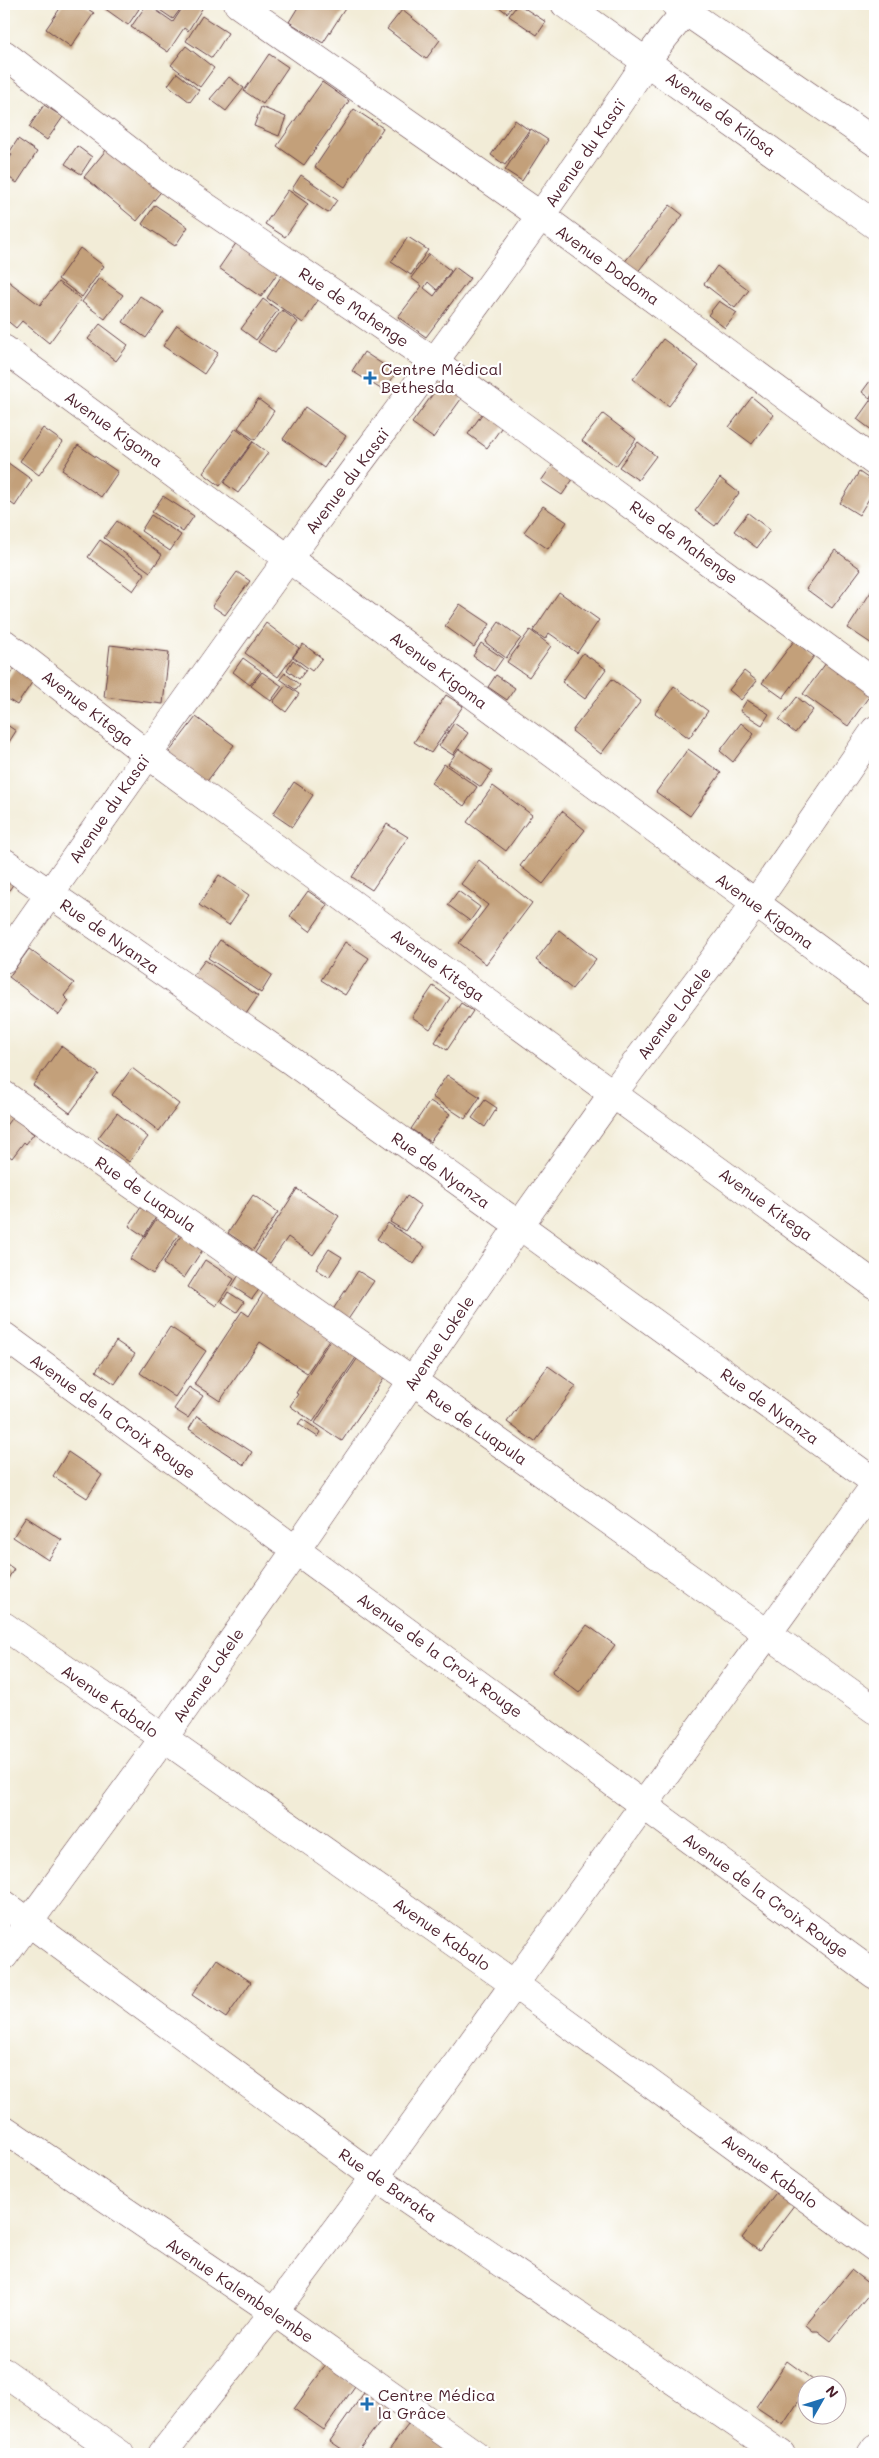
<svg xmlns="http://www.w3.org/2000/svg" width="879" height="2458" font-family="Mali,sans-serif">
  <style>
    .building { fill: #c3a07a }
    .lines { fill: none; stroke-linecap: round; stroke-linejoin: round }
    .minor-casing { stroke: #633e45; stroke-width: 29 }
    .tertiary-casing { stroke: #633e45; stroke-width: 29 }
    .secondary-casing { stroke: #633e45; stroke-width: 29 }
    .minor { stroke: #fff; stroke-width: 28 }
    .tertiary { stroke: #fff; stroke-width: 28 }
    .secondary { stroke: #fff; stroke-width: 28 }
    .poi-dot { fill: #1f6fb2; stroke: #fff; stroke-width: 2 }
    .labels { text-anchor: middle; stroke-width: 4.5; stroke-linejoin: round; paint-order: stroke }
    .street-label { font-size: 16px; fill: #4a1f2b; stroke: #fff }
    .poi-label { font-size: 16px; fill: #4a1f2b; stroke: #fff; text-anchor: start }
  </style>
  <rect width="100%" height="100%" fill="#fff"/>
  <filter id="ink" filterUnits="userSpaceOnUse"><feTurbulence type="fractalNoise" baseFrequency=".02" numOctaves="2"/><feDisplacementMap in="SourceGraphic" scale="10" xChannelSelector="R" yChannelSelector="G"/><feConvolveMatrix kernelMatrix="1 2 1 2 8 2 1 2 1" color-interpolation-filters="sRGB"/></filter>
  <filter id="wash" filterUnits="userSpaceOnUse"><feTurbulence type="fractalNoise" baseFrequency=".0096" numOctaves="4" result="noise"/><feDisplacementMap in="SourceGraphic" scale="20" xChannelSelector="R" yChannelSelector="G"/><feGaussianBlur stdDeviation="1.12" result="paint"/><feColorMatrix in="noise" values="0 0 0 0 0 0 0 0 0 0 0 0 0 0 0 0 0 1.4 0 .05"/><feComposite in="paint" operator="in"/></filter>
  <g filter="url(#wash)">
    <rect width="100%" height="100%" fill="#f2ecd7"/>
    <g id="blocks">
      <path class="building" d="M63 4H80L94 13 71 47 46 29Z
        M107 4H132L139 9 128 25 104 8Z
        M147 4 173 22 185 4H205L188 31 184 28 168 52 131 27Z
        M151 4H184L173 19Z
        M300 4H348L323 43 289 22Z
        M495 4H514L507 13Z
        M518 4 546 22 537 35 509 16Z
        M402 10 440 40 426 59 387 29Z
        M202 16 228 33 212 58 186 41Z
        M186 46 214 68 200 87 171 65Z
        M269 54 288 67 263 104 244 91Z
        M177 73 199 90 190 102 168 85Z
        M229 77 244 88 226 111 210 99Z
        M322 82 349 101 304 165 277 146Z
        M44 105 63 117 47 140 29 127Z
        M261 107 286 117 279 136 254 126Z
        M354 109 383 128 345 187 315 167Z
        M515 120 529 130 505 165 491 155Z
        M531 129 548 140 522 181 505 170Z
        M18 139 37 152 17 183 4 174V166L12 155 9 153Z
        M4 142 10 146 4 156Z
        M111 144 164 188 137 221 84 177Z
        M77 146 92 157 81 174 65 164Z
        M301 175 337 200 328 213 292 189Z
        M288 190 308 204 285 237 265 224Z
        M155 205 188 227 175 246 142 224Z
        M670 205 683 215 636 274 623 264Z
        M241 236 283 265 261 297 219 268Z
        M408 237 428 250 411 275 391 262Z
        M80 248 104 266 82 297 58 279Z
        M429 254 451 271 437 290 428 282 424 288 434 296 455 267 470 278 426 337 398 317 422 286 411 278Z
        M288 266 324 291 303 323 267 298Z
        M717 266 749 290 735 308 704 284Z
        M99 278 123 295 105 319 82 302Z
        M8 281 40 305 58 282 81 299 49 343 22 321 16 328 4 318V287Z
        M140 296 164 312 146 338 123 322Z
        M263 299 278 310 256 340 241 329Z
        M719 301 737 313 725 328 708 315Z
        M282 310 298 322 275 353 258 342Z
        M100 324 128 345 116 361 88 339Z
        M177 325 218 353 204 374 163 346Z
        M663 339 699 366 669 406 633 379Z
        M364 352 396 373 384 391 352 371Z
        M448 373 469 388 433 438 412 423Z
        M873 377 875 378V390L870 398 862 392Z
        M752 397 774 415 752 444 729 427Z
        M872 398 875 400V428L873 431 857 419Z
        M258 399 274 411 255 440 238 428Z
        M489 404 508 418 487 448 468 434Z
        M305 407 346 436 324 468 283 439Z
        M603 414 636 439 616 466 582 441Z
        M43 428 63 442 39 475 20 461Z
        M236 428 253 441 220 486 203 473Z
        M253 442 268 453 238 493 224 483Z
        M638 442 656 456 638 480 619 467Z
        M78 445 118 472 101 497 62 470Z
        M560 454 580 469 562 495 541 481Z
        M4 460 32 480 15 506 4 498Z
        M859 472 875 483V489L859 515 840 503Z
        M720 478 739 493 715 526 695 511Z
        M163 496 194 516 183 532 152 512Z
        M543 506 567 522 548 549 524 532Z
        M748 513 770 530 757 548 734 531Z
        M151 515 181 535 170 551 141 531Z
        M117 521 162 555 150 572 104 538Z
        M100 540 145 574 133 591 88 557Z
        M835 550 861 569 832 608 806 589Z
        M237 572 250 581 225 615 212 606Z
        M874 587 875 588V646L848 628Z
        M559 592 599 620 577 653 549 633 545 639 533 631Z
        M460 604 490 624 474 647 445 626Z
        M499 622 521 638 506 658 485 642Z
        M266 623 299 648 278 677 245 653Z
        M530 630 551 646 529 677 507 662Z
        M794 641 814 656 783 698 762 683Z
        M481 643 503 658 494 671 473 656Z
        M303 644 322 658 312 671 293 657Z
        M110 645 169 652 163 704 104 697Z
        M583 653 606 669 585 699 562 682Z
        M832 655 875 688 848 726 803 694Z
        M243 658 261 671 250 685 233 672Z
        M293 660 306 670 299 679 287 670Z
        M15 668 33 681 17 705 4 697V685Z
        M744 671 757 681 741 700 729 690Z
        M262 672 282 686 271 701 251 686Z
        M285 673 300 685 296 690 280 679Z
        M496 675 515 688 507 700 488 687Z
        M612 679 641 701 601 754 572 731Z
        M286 685 299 694 286 712 273 702Z
        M674 686 708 711 689 738 655 713Z
        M446 695 463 706 431 753 414 742Z
        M797 697 813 710 795 733 779 720Z
        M747 700 769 714 762 725 740 711Z
        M196 717 234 745 205 784 167 755Z
        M4 723 16 731 4 750Z
        M454 723 468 733 453 755 439 746Z
        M741 723 754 734 733 762 720 751Z
        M459 749 492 771 481 787 448 764Z
        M688 749 721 773 690 816 656 792Z
        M444 764 477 787 464 806 431 783Z
        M294 782 313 795 292 827 273 814Z
        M493 786 532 815 506 851 467 822Z
        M562 811 585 830 543 884 520 866Z
        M387 824 408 837 372 890 352 877Z
        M479 860 532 903 486 964 459 943 488 905 461 884Z
        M4 872 16 880 4 898Z
        M219 875 249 895 229 925 199 905Z
        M308 891 328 905 310 931 290 916Z
        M458 891 480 907 470 921 448 905Z
        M559 930 596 959 572 989 536 960Z
        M220 940 272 975 261 993 208 958Z
        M345 942 369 958 345 995 321 980Z
        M29 949 74 983 64 996 69 1001 59 1015 9 977Z
        M205 960 258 996 244 1017 190 980Z
        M433 986 450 998 430 1029 412 1017Z
        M461 1003 473 1011 447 1050 435 1042Z
        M61 1046 99 1074 70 1113 33 1085Z
        M132 1068 179 1104 159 1131 112 1095Z
        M447 1075 480 1097 465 1119 432 1097Z
        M485 1100 497 1108 485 1127 472 1118Z
        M430 1101 450 1114 430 1142 411 1129Z
        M16 1112 28 1121 24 1127 34 1134 26 1144 24 1142 12 1158 4 1152V1128Z
        M117 1113 148 1137 129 1162 98 1138Z
        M297 1189 339 1216 313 1255 288 1237 270 1263 255 1253Z
        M253 1195 278 1212 253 1250 228 1233Z
        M407 1196 421 1206 405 1231 390 1222Z
        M143 1204 158 1214 144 1236 129 1226Z
        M159 1215 182 1230 153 1274 130 1259Z
        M388 1223 425 1247 414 1264 377 1239Z
        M184 1231 205 1246 184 1278 163 1264Z
        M329 1249 342 1257 329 1277 316 1269Z
        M205 1260 234 1279 216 1306 188 1287Z
        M242 1270 263 1284 252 1299 232 1286Z
        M358 1271 374 1281 347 1321 332 1311Z
        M265 1290 332 1335 307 1373 260 1342 220 1401 194 1384 242 1311 249 1316Z
        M228 1292 244 1302 237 1312 222 1302Z
        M170 1327 206 1351 175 1397 140 1373Z
        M331 1339 357 1356 313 1422 290 1406 298 1394 296 1393Z
        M116 1341 135 1354 115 1384 96 1371Z
        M357 1359 385 1377 342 1441 315 1423Z
        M548 1366 576 1386 535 1442 507 1422Z
        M189 1387 203 1396 188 1418 174 1409Z
        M197 1416 252 1452 244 1465 189 1429Z
        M302 1419 321 1432 318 1437 298 1424Z
        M68 1452 102 1475 87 1498 53 1476Z
        M26 1517 62 1540 48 1560 13 1537Z
        M4 1562 14 1569 4 1585Z
        M587 1625 615 1645 579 1693 552 1672Z
        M217 1959 251 1982 226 2018 192 1995Z
        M781 2186 798 2200 759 2251 742 2238Z
        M851 2270 874 2288 831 2341 818 2331H813L806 2325Z
        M787 2361 813 2380 809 2386H806V2390L783 2425 756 2407Z
        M326 2365 355 2386 324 2430 294 2409Z
        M366 2390 390 2408 356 2454H349L330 2441Z
        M411 2421 457 2454H386Z"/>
    </g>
  </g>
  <g filter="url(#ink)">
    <use href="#blocks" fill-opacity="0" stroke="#633e45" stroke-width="1"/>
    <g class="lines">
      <defs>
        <path id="minor" d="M238 4 541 216 875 462
          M565 4 875 225
          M675 4 875 142
          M4 54 174 185 436 363 875 683
          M4 349 875 991
          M4 643 147 754 875 1285
          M4 862 290 1060 875 1482
          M4 1095 413 1381 875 1710
          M4 1626 514 1984 875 2248
          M4 1904 375 2177 781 2454
          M4 1956 163 1739 296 1550 519 1226 614 1092 755 904 875 730
          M4 2129 274 2312 475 2454
          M162 2454 274 2312 375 2177 875 1485
          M871 2454 875 2448"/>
        <path id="tertiary" d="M4 959C98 825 192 691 288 559 411 392 537 228 651 55 663 37 679 21 691 4
          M4 1336 875 1975"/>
        <path id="secondary" d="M4 2372 120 2454"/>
      </defs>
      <use href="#minor" class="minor-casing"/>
      <use href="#tertiary" class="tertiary-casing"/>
      <use href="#secondary" class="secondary-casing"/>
      <use href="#minor" class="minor"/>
      <use href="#tertiary" class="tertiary"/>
      <use href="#secondary" class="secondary"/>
    </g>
  </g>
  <g class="poi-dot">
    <path d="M367.5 370.5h5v5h5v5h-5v5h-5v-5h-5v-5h5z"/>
    <path d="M364.5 2396.5h5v5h5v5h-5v5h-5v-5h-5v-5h5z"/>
  </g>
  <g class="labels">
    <g class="street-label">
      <text transform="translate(721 114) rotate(36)" y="6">Avenue de Kilosa</text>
      <text transform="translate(585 153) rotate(-55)" y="6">Avenue du Kasaï</text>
      <text transform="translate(608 265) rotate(36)" y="6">Avenue Dodoma</text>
      <text transform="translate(354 307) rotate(34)" y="6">Rue de Mahenge</text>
      <text transform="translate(114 429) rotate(36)" y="6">Avenue Kigoma</text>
      <text transform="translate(347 481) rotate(-53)" y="6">Avenue du Kasaï</text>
      <text transform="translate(684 542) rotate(36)" y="6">Rue de Mahenge</text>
      <text transform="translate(439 670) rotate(37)" y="6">Avenue Kigoma</text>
      <text transform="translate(88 708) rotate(38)" y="6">Avenue Kitega</text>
      <text transform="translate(109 809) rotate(-55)" y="6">Avenue du Kasaï</text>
      <text transform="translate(765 911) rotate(36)" y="6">Avenue Kigoma</text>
      <text transform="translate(110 936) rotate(35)" y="6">Rue de Nyanza</text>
      <text transform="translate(438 965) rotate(36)" y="6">Avenue Kitega</text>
      <text transform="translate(674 1013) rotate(-53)" y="6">Avenue Lokele</text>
      <text transform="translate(441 1170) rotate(36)" y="6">Rue de Nyanza</text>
      <text transform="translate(146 1194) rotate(35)" y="6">Rue de Luapula</text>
      <text transform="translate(766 1204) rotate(36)" y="6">Avenue Kitega</text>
      <text transform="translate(439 1343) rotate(-56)" y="6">Avenue Lokele</text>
      <text transform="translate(770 1406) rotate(36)" y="6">Rue de Nyanza</text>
      <text transform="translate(113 1416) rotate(36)" y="6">Avenue de la Croix Rouge</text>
      <text transform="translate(477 1427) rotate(35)" y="6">Rue de Luapula</text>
      <text transform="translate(440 1655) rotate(36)" y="6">Avenue de la Croix Rouge</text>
      <text transform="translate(208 1675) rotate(-55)" y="6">Avenue Lokele</text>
      <text transform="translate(110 1701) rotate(35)" y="6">Avenue Kabalo</text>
      <text transform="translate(766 1895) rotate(36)" y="6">Avenue de la Croix Rouge</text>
      <text transform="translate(442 1934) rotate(35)" y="6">Avenue Kabalo</text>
      <text transform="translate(770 2171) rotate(36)" y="6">Avenue Kabalo</text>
      <text transform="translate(388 2185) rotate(35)" y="6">Rue de Baraka</text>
      <text transform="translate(240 2290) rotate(34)" y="6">Avenue Kalembelembe</text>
    </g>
    <g class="poi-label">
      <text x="381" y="375">Centre Médical<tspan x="381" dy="18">Bethesda</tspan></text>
      <text x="378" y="2401">Centre Médica<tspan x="378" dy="18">la Grâce</tspan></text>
    </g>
  </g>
  <rect width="879" height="2458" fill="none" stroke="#fff" stroke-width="20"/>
  <g transform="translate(822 2400) rotate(51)"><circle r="24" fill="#ffffff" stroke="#b7a5aa"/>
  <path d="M0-4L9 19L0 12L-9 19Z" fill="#1f6fb2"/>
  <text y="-8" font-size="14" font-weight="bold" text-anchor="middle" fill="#4a1f2b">N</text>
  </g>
</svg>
